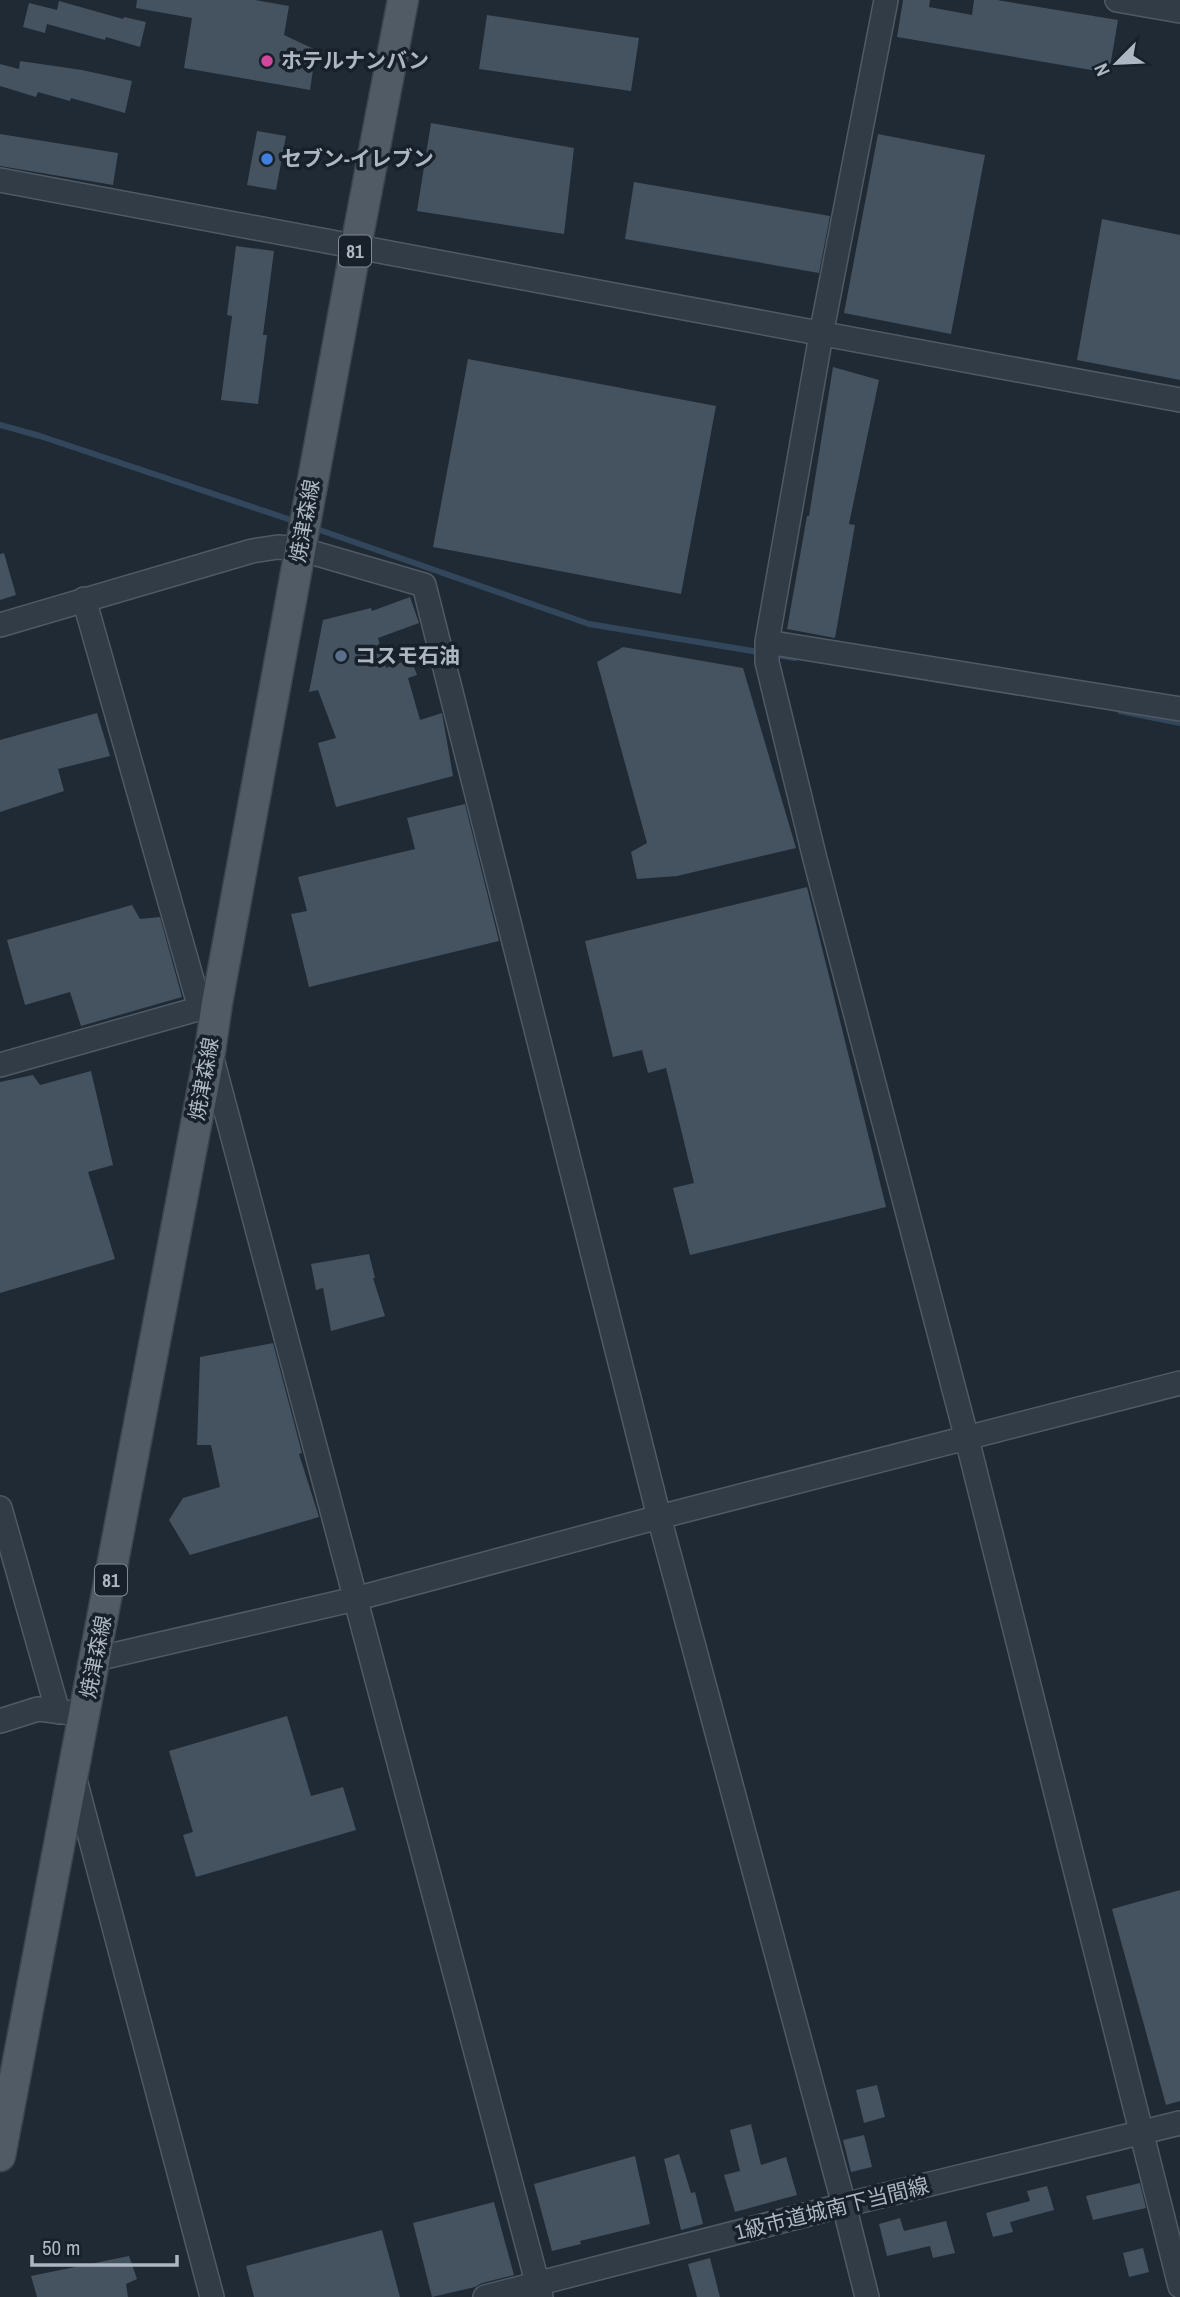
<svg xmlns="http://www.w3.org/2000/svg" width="1180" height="2297" font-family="'Archivo Narrow','Noto Sans JP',sans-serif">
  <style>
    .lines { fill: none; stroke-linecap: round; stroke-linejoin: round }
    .stream { stroke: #33475c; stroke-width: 6 }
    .building { fill: #45525f }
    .minor-casing { stroke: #505a64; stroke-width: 26 }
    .major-casing { stroke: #3c454f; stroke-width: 33 }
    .minor { stroke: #323c46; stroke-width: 23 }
    .major { stroke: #505b66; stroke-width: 30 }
    .hotel-dot { fill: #d1479c; stroke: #18212a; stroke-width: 2.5 }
    .shop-dot { fill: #3f7fe0; stroke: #18212a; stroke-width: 2.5 }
    .service-dot { fill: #5c6f8a; stroke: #18212a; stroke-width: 2.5 }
    .labels { text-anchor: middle; stroke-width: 7; stroke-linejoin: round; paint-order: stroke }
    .shield { fill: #18212a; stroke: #808a95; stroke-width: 2 }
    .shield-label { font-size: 19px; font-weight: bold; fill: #acb7c3 }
    .poi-label { font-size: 21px; font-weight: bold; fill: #acb7c3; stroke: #18212a; text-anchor: start }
    .street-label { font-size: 21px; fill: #acb7c3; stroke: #18212a }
  </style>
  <rect width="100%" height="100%" fill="#1f2a35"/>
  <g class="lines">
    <path class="stream" d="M0 425 40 436 297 522
      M314 528 589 624 795 658
      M1120 711 1180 723"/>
  </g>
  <path class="building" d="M137 0H255L289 6 284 35 316 50 310 90 184 68 192 18 136 8Z
    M903 0H930L929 7 972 15 974 0H997L1118 20 1109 73 897 37Z
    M59 1 123 19 124 17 146 22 140 47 106 37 105 40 47 24 45 33 23 27 29 3 57 10Z
    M487 15 639 38 631 91 479 69Z
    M20 61 82 70 132 81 125 113 71 98 70 101 38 92 36 97 0 86V64L19 69Z
    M431 123 574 148 564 234 417 211Z
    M257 131 286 136 276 190 247 185Z
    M0 134 118 153 113 185 0 166Z
    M878 134 985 155 951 334 844 313Z
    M634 182 830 216 819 273 625 239Z
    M1102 219 1180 235V380L1077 360Z
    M236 246 274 251 263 335H267L258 404 221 400 232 316 227 315Z
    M468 359 716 406 681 594 433 547Z
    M833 367 879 380 849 524 855 525 835 638 787 629 807 516H809Z
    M4 553 16 595 0 600V554Z
    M410 597 419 623 378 638 386 668 411 659 417 675 408 678 420 720 442 713 453 776 336 807 318 743 336 738 318 690 309 692 323 620 371 608 372 611Z
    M623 647 743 668 796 848 677 876 637 879 631 852 647 843 597 662Z
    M97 713 110 756 58 769 64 791 0 812V740Z
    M465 804 499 941 309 987 291 914 307 911 298 877 415 849 407 818Z
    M807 887 886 1207 690 1255 673 1188 694 1183 666 1068 648 1073 642 1050 613 1057 585 941Z
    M132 905 140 919 160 917 182 997 81 1026 70 992 25 1005 7 940Z
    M91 1071 113 1165 88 1172 115 1259 0 1293V1082L33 1075 40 1085Z
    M369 1254 375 1278H373L385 1316 331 1331 323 1288 316 1290 311 1264Z
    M273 1343 302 1453 299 1454 319 1517 190 1555 169 1520 183 1498 220 1487 211 1445H197L200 1357Z
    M287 1716 311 1796 343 1787 356 1830 196 1877 183 1835 193 1832 169 1751Z
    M1180 1890V2101L1166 2105 1112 1909Z
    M877 2085 885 2117 864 2123 856 2090Z
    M751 2124 761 2165 786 2157 797 2195 735 2212 724 2175 740 2171 730 2130Z
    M864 2135 872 2167 851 2172 843 2140Z
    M679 2154 691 2193 695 2192 703 2224 681 2230 664 2159Z
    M635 2156 650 2224 580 2241 581 2244 552 2251 534 2184Z
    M1140 2183 1146 2208 1093 2220 1086 2196Z
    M1047 2186 1054 2210 1010 2222 1013 2232 993 2237 986 2213 1030 2201 1027 2191Z
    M494 2202 514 2275 482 2283 475 2287 432 2297 413 2223Z
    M900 2218 904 2231 946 2221 955 2253 933 2258 930 2246 887 2256 879 2224Z
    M382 2230 400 2297H254L246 2266Z
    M1143 2248 1149 2272 1129 2277 1123 2253Z
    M129 2256 137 2279 126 2284 128 2297H37L31 2276Z
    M710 2258 720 2297H697L688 2264Z"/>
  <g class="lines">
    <defs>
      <path id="minor" d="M886 0 821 335 767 642V662L815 859 967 1439 1180 2286
        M1117 0 1180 11
        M0 180C394 252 786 329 1180 400
        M84 599 200 1008
        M0 625 252 551 278 547 300 549 424 585 659 1517 844 2205 867 2297
        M767 642 1180 709
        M211 1055 541 2297
        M0 1065 212 1005
        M0 1508 58 1712
        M96 1659 355 1599 659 1517 1180 1383
        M0 1721 38 1709 72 1713
        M74 1776 212 2297
        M485 2297 844 2205 1180 2123"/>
      <path id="major" d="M0 2156 210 1051 217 1003 356 246 403 0"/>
    </defs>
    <use href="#minor" class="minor-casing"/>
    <use href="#major" class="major-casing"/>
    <use href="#minor" class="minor"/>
    <use href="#major" class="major"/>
  </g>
  <circle class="hotel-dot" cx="267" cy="61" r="7"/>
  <circle class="shop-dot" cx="267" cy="159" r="7"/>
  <circle class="service-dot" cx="341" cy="656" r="7"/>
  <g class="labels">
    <g class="shield">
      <rect x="339" y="235.5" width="32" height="31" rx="5"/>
      <rect x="95" y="1564.5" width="32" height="31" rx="5"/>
    </g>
    <g class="shield-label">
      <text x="355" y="258">81</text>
      <text x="111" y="1587">81</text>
    </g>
    <g class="poi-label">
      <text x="281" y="68">ホテルナンバン</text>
      <text x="281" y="166">セブン-イレブン</text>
      <text x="355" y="663">コスモ石油</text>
    </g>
    <g class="street-label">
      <text transform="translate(305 521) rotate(-80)" y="7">焼津森線</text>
      <text transform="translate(204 1079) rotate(-80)" y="7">焼津森線</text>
      <text transform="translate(96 1657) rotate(-79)" y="7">焼津森線</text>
      <text transform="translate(832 2209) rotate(-14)" y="7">1級市道城南下当間線</text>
    </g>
  </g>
  <g transform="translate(1117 63) rotate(246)" stroke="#18212a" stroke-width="5" paint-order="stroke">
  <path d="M0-5L12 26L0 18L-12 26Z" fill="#acb7c3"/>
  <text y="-10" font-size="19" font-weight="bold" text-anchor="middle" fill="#acb7c3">N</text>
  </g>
  <path d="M32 2255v10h145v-10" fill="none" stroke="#acb7c3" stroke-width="3.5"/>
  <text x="42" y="2255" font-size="21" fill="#acb7c3" stroke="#18212a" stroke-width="5" paint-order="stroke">50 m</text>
</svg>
